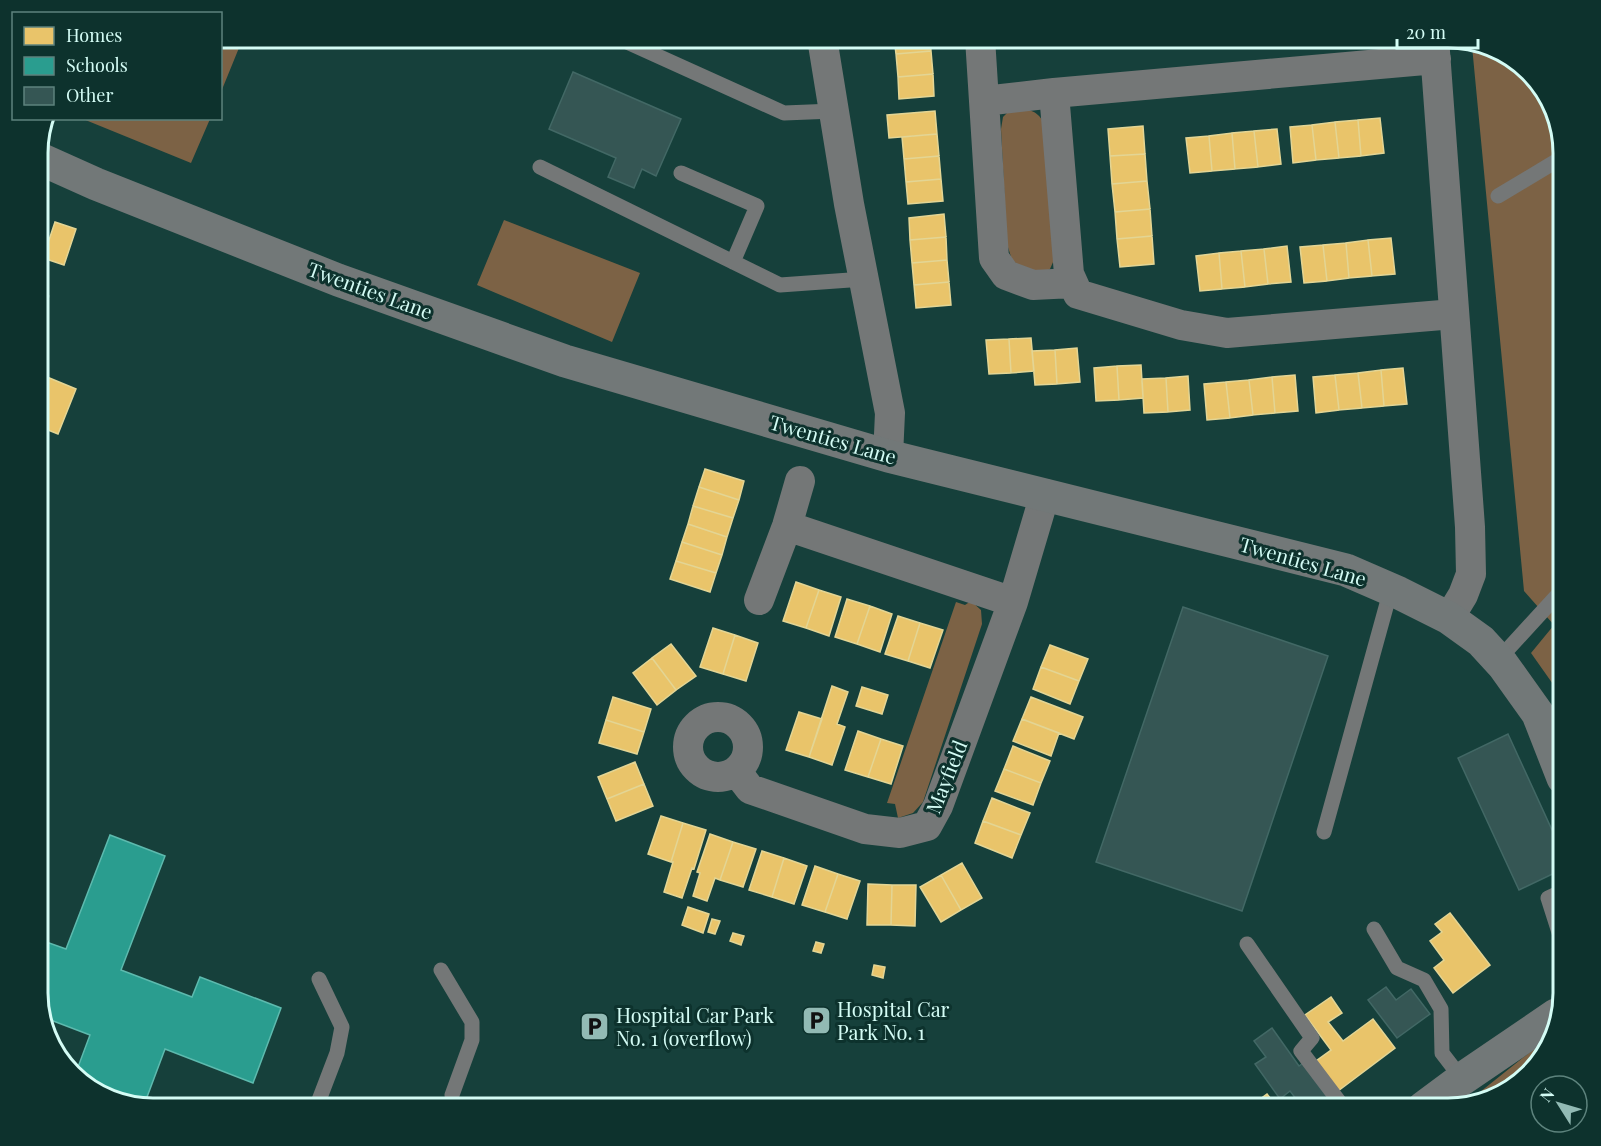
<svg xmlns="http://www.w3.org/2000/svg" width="1601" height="1146" font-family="'Playfair Display',serif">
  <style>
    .green { fill: #7c6245 }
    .homes { fill: #e9c46a; stroke: #e3d594; stroke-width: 1.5 }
    .schools { fill: #2a9d8f; stroke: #5dbaae; stroke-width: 1.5 }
    .building { fill: #355654; stroke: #426865; stroke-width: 1.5 }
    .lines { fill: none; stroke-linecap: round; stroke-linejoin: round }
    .lane { stroke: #747777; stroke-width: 15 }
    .street { stroke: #747777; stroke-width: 30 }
    .secondary { stroke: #727878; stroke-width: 33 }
    .labels { text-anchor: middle; stroke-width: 6; stroke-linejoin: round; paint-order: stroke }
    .street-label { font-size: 20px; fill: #d4fcf5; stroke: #0d322d }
    .poi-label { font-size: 20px; fill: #d4fcf5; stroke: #0d322d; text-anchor: start }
    .rim { fill: none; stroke: #d4fcf5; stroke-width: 3 }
  </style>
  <rect width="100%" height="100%" fill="#16403b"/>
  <path class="green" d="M221 38H243L221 92 220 38Z
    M1472 46 1518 61 1551 102 1563 153V707L1555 687 1531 653 1554 625 1524 591Z
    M1011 109C1030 110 1036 108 1046 126L1057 253 1050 269 1041 274 1030 275 1012 260 1007 244 1001 129 1003 117Z
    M83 119H210L191 163Z
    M504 220 640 273 612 342 477 285Z
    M971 601 981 610 982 624 923 802 913 813 898 818 895 804 887 803 956 602 965 605Z
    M1539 1045 1545 1049 1540 1063 1499 1096 1465 1104Z"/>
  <path class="homes" d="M894 38H930L931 51 896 54Z
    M1027 38H1063V39L1027 42Z
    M931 51 933 74 898 77 896 54Z
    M933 74 934 96 899 99 898 77Z
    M935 111 937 134 889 138 887 115Z
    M1380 118 1384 153 1361 156 1358 120Z
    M1358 120 1361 156 1339 158 1335 122Z
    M1335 122 1339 158 1316 160 1312 125Z
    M1312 125 1316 160 1293 163 1290 127Z
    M1143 126 1145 154 1110 156 1108 129Z
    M1277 129 1281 164 1258 167 1254 131Z
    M1254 131 1258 167 1235 169 1232 133Z
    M1232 133 1235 169 1212 171 1209 136Z
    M937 134 939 156 904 159 902 137Z
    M1209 136 1212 171 1190 173 1186 138Z
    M1145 154 1147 181 1112 184 1110 156Z
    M939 156 941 179 906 182 904 159Z
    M941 179 943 201 908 204 906 182Z
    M1147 181 1150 209 1115 212 1112 184Z
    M1150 209 1152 236 1117 239 1115 212Z
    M944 214 946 237 910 240 909 218Z
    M55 222 76 229 64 265 43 258Z
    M1152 236 1154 264 1120 267 1117 239Z
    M946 237 947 260 912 263 910 240Z
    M1391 238 1395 274 1372 276 1368 240Z
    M1368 240 1372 276 1349 278 1346 243Z
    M1346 243 1349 278 1327 281 1323 245Z
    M1323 245 1327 281 1304 283 1300 247Z
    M1287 246 1291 282 1268 284 1264 249Z
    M1264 249 1268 284 1245 287 1241 251Z
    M1241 251 1245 287 1222 289 1219 253Z
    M1219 253 1222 289 1200 291 1196 256Z
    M947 260 949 282 914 285 912 263Z
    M949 282 951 305 916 308 914 285Z
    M1031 338 1034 371 1011 373 1009 339Z
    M1009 339 1011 373 989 374 986 340Z
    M1077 348 1080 382 1057 384 1055 350Z
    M1055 350 1057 384 1035 385 1032 351Z
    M1141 365 1143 398 1119 400 1117 366Z
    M1117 366 1119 400 1096 401 1094 368Z
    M1403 368 1407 404 1384 406 1381 370Z
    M1381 370 1384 406 1362 408 1358 373Z
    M1358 373 1362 408 1339 410 1335 375Z
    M1295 375 1298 411 1275 413 1272 377Z
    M1335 375 1339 410 1316 413 1313 377Z
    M1188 376 1190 410 1168 412 1166 378Z
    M47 377 76 389 58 434 38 426V386L42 388Z
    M1272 377 1275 413 1253 415 1249 380Z
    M1166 378 1168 412 1144 413 1142 379Z
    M1249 380 1253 415 1230 418 1226 382Z
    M1226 382 1230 418 1207 420 1204 384Z
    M705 469 744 481 739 500 699 487Z
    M699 487 739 500 733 518 693 506Z
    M693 506 733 518 727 537 688 524Z
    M688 524 727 537 722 555 682 542Z
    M682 542 722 555 716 573 676 561Z
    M676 561 716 573 710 592 670 579Z
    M796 582 819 590 806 628 783 621Z
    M819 590 841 597 829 636 806 628Z
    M847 599 870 606 857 644 835 637Z
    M870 606 892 614 880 652 857 644Z
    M898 616 920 623 908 661 885 654Z
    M920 623 943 630 930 668 908 661Z
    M713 628 735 635 723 674 700 667Z
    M735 635 758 643 746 681 723 674Z
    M671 644 696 676 676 690 652 658Z
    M1050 645 1088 659 1079 681 1041 667Z
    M652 658 676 690 657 705 633 673Z
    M1041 667 1079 681 1070 704 1033 689Z
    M832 686 848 692 837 724 845 727 832 765 809 757Z
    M862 687 888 695 882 714 856 706Z
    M613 697 651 709 644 732 606 720Z
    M1031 697 1083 717 1074 739 1022 719Z
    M799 712 822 719 809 757 786 750Z
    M1022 719 1059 733 1051 756 1013 741Z
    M606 720 644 732 637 754 599 743Z
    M858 731 881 739 868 777 845 770Z
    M881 739 903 746 891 784 868 777Z
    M1013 746 1050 761 1041 783 1004 769Z
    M635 762 644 784 607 799 598 777Z
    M1004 769 1041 783 1033 805 995 791Z
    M644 784 653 806 616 821 607 799Z
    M992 798 1030 813 1021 835 983 821Z
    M661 816 683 823 671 862 648 854Z
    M983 821 1021 835 1012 858 975 843Z
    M683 823 706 830 694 869 692 868 682 898 664 892 673 862H671Z
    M710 834 733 842 720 880 715 878 707 901 693 896 700 873 697 872Z
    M733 842 756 849 743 887 720 880Z
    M762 851 784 858 772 897 749 890Z
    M784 858 807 866 794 904 772 897Z
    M962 863 982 898 961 910 941 875Z
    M815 866 838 874 825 912 802 905Z
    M838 874 860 881 847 919 825 912Z
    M941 875 961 910 941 922 920 887Z
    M868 884 892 885 891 925H867Z
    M892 885H916L915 926 891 925Z
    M688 907 709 914 703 933 682 925Z
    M1450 913 1490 965 1453 993 1434 968 1444 960 1430 941 1442 932 1435 924Z
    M712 919 720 921 715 934 708 932Z
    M733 933 744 936 741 945 730 941Z
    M816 942 824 944 821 953 813 951Z
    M874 965 885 967 883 978 872 975Z
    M1331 997 1342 1013 1328 1022 1343 1041 1373 1019 1395 1048 1338 1091 1316 1061 1331 1050 1305 1015Z
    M1267 1094 1278 1108H1248Z"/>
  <path class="schools" d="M110 835 165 856 121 970 192 997 200 977 281 1008 253 1083 165 1049 144 1105 83 1085 75 1075 90 1035 48 1019 46 1026 38 1000V939L66 949Z"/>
  <path class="building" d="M573 72 681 119 656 176 642 169 634 188 608 177 616 158 549 129Z
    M38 292 49 296 44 310 38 308Z
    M1183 607 1328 656 1242 911 1096 862Z
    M1508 734 1563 854V869L1519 890 1458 758Z
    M1386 987 1396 1000 1411 989 1430 1014 1397 1038 1368 1000Z
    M1272 1028 1299 1066 1306 1061 1331 1096 1314 1108H1303L1290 1091 1280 1099 1255 1064 1266 1057 1254 1041Z"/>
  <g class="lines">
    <path class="lane" d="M618 38 784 113 834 111
      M540 167 780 285 864 279
      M681 173 757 206 733 262
      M1498 196 1563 157
      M1498 660 1563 589
      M1324 832 1391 589
      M1563 891 1548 898 1563 945
      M1374 929 1397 968 1424 980 1441 1009 1442 1053 1462 1079
      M1247 944 1312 1038 1301 1051 1344 1108
      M441 970 472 1022V1040L452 1095
      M316 1108 337 1053 342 1027 319 979"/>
    <path class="street" d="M822 38 849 204 890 413 888 456
      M980 38 994 258 1006 275 1033 285 1073 283
      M1434 38 1470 527 1471 574 1463 595 1449 618
      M1054 93 1069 274 1078 294 1181 325 1227 333 1454 314
      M984 101 1054 93 1436 59
      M787 526 1013 602
      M759 600 787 526 800 481
      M688 747a30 30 0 1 1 60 0a30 30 0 1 1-60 0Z
      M737 772 750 789 865 829 900 833 927 826 938 806 1013 602 1045 494"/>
    <path class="secondary" d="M38 158 96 184 338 280 565 361 888 456 1346 570 1399 593 1449 618 1481 641 1503 665 1538 714 1563 778
      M1423 1108 1462 1079 1556 1015"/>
  </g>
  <defs>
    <symbol id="parking-square" viewBox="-11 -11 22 22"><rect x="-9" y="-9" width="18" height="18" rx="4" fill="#92bab4" stroke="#0d322d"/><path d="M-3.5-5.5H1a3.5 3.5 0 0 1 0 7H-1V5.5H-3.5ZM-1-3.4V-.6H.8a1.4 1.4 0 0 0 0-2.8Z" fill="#111"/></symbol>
  </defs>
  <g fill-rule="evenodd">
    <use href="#parking-square" x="800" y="1004" width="33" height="33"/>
    <use href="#parking-square" x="578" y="1010" width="33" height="33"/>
  </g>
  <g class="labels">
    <g class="street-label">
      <text transform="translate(370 291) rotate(20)" y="7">Twenties Lane</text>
      <text transform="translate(833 440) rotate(16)" y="7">Twenties Lane</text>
      <text transform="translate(1303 562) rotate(16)" y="7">Twenties Lane</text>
      <text transform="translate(947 777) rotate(-68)" y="7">Mayfield</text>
    </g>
    <g class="poi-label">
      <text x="837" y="1017">Hospital Car<tspan x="837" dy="23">Park No. 1</tspan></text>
      <text x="616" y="1023">Hospital Car Park<tspan x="616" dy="23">No. 1 (overflow)</tspan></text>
    </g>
  </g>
  <path d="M0 0H1601V1146H0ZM153 48H1448A105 105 0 0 1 1553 153V993A105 105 0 0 1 1448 1098H153A105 105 0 0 1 48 993V153A105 105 0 0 1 153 48Z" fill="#0d322d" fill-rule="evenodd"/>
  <path class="rim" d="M153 48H1448A105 105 0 0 1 1553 153V993A105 105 0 0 1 1448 1098H153A105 105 0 0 1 48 993V153A105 105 0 0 1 153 48Z"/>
  <rect x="12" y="12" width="210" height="108" fill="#0d322d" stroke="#5d837d" stroke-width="1.5"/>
  <rect x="24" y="27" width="30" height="18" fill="#e9c46a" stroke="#5d837d" stroke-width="1.5"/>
  <text x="66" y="42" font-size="18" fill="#d4fcf5">Homes</text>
  <rect x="24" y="57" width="30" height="18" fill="#2a9d8f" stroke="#5d837d" stroke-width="1.5"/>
  <text x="66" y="72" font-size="18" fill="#d4fcf5">Schools</text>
  <rect x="24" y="87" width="30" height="18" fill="#355654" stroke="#5d837d" stroke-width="1.5"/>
  <text x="66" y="102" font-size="18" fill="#d4fcf5">Other</text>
  <g transform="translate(1559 1104) rotate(307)"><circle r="28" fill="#0d322d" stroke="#5d837d" stroke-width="1.5"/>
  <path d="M0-4.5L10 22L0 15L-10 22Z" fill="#92bab4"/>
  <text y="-9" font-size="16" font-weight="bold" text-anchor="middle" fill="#d4fcf5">N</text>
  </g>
  <path d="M1397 39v9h81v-9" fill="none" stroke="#d4fcf5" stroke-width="3"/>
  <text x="1406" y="39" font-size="18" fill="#d4fcf5" stroke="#0d322d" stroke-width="4.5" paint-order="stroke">20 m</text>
</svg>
